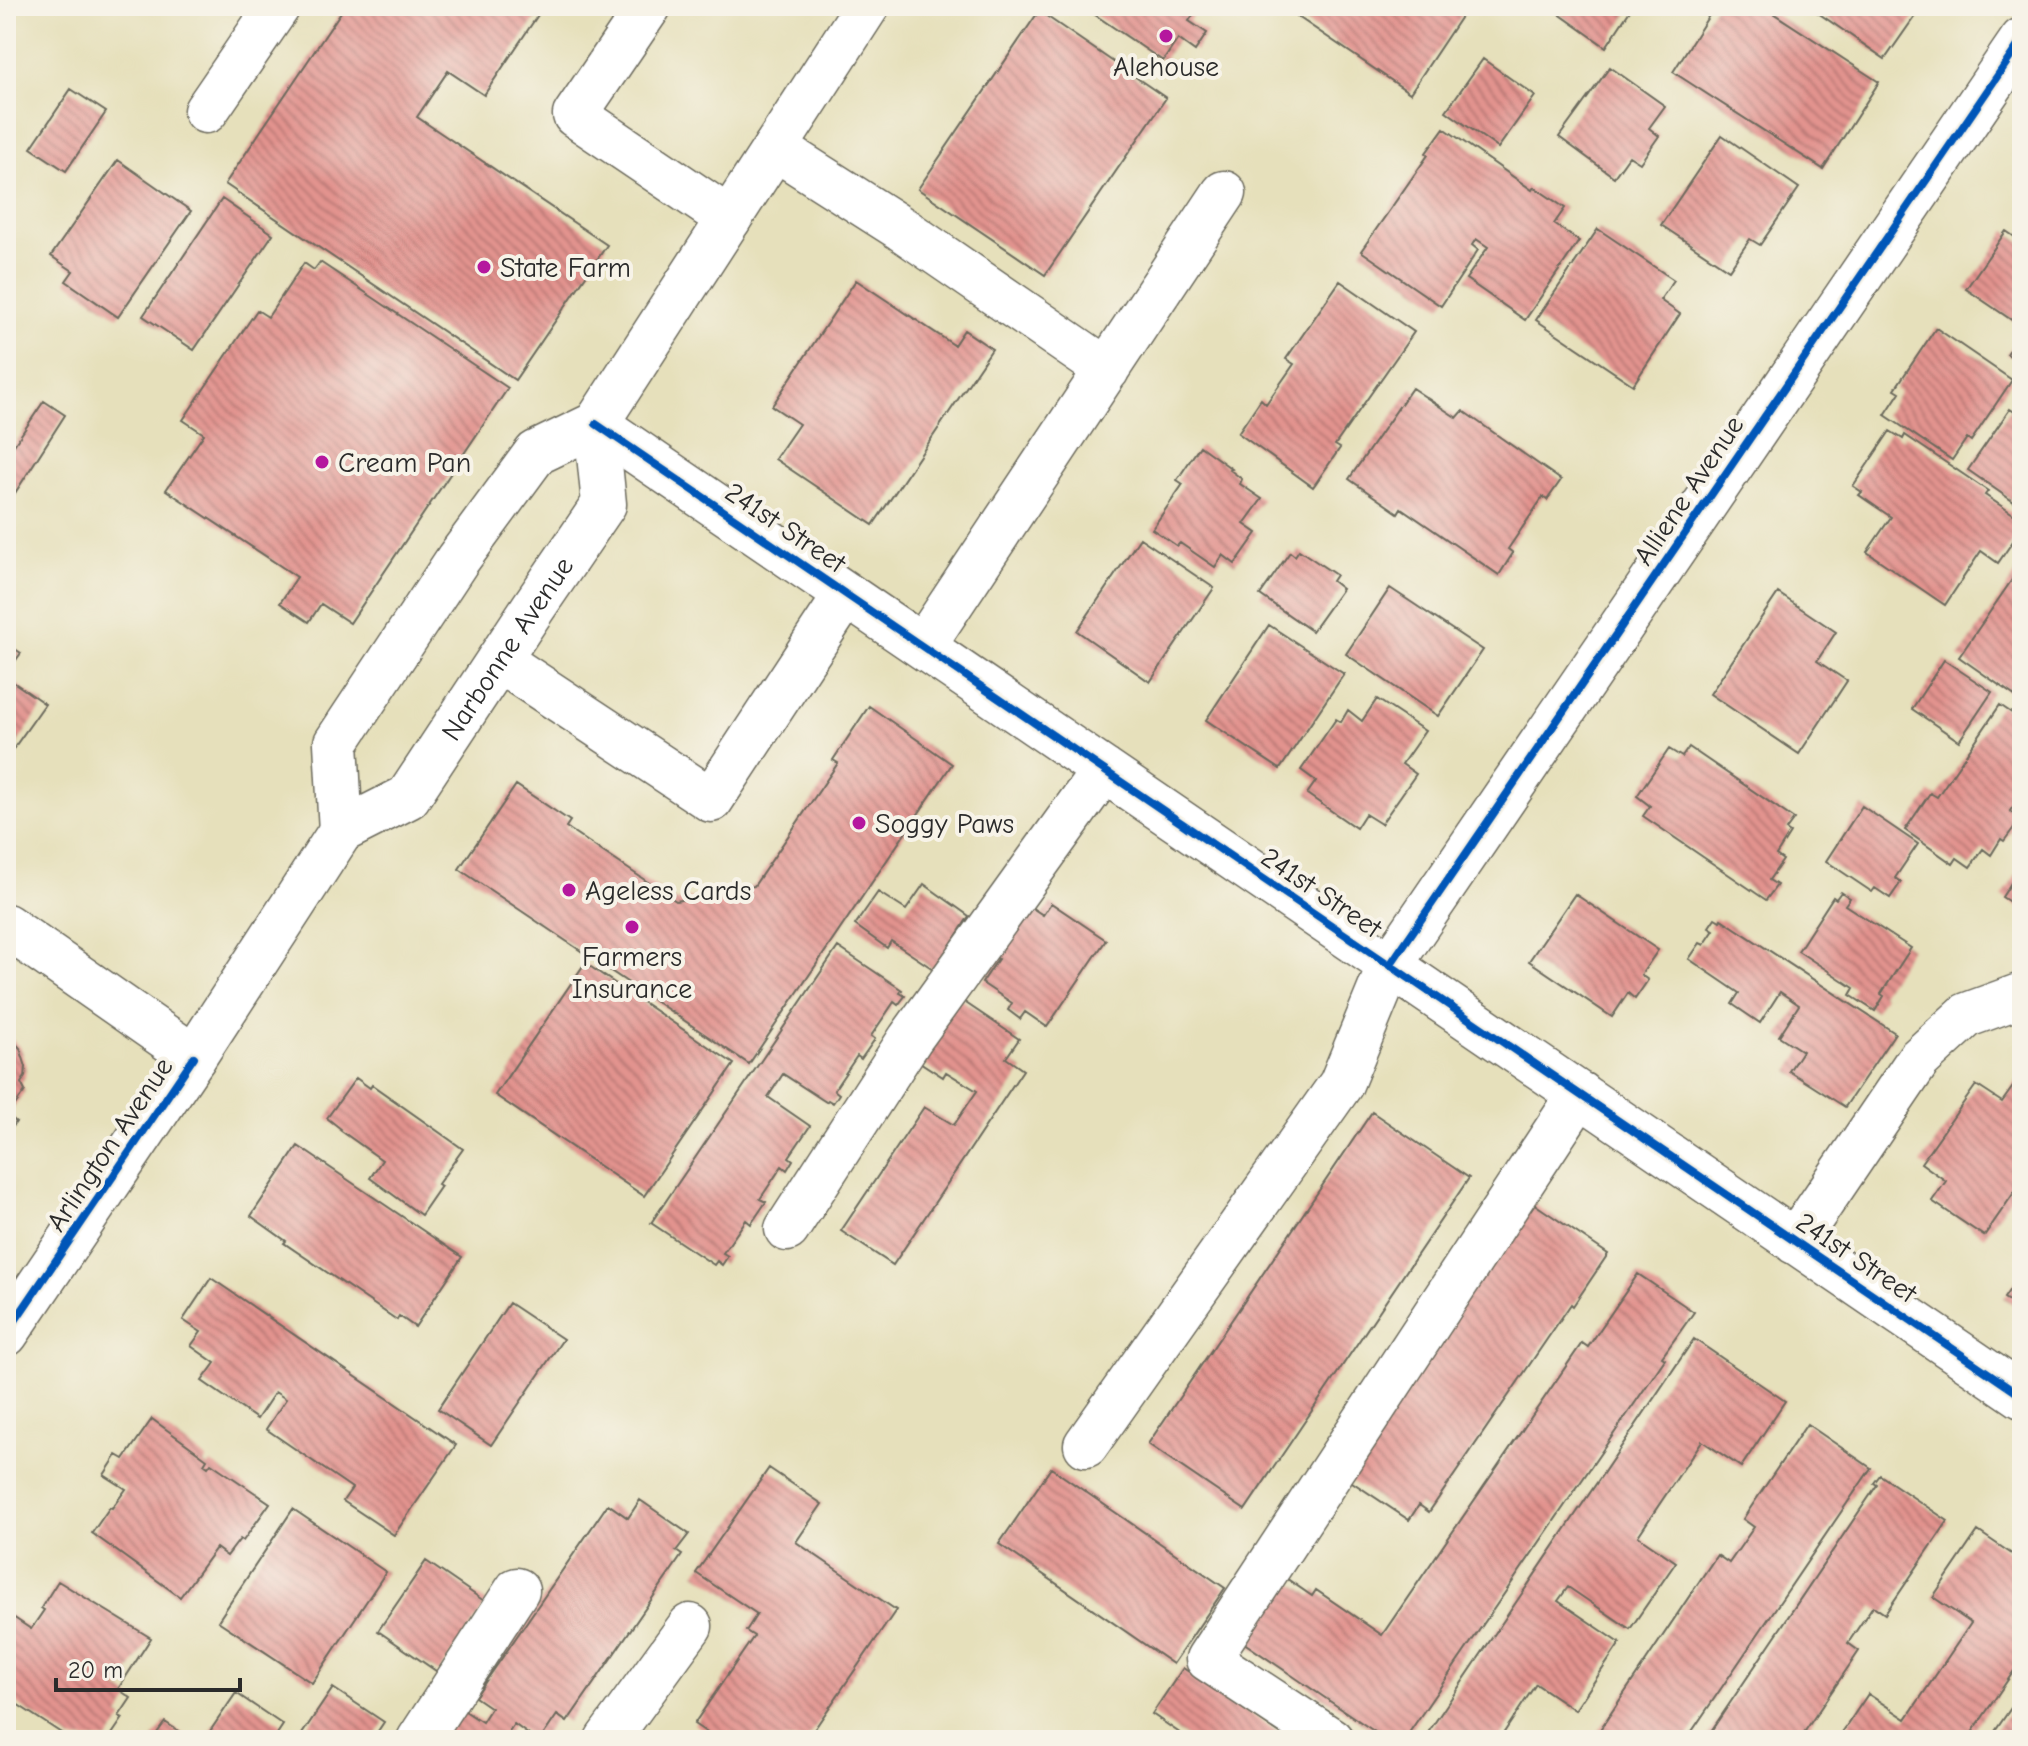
<svg xmlns="http://www.w3.org/2000/svg" width="2028" height="1746" font-family="'Comic Neue',sans-serif">
  <style>
    .building { fill: url(#building-back-hatch) }
    .lines { fill: none; stroke-linecap: round; stroke-linejoin: round }
    .minor-casing { stroke: #6c6a5d; stroke-width: 47 }
    .major-casing { stroke: #6c6a5d; stroke-width: 47 }
    .minor { stroke: #fff; stroke-width: 44 }
    .major { stroke: #fff; stroke-width: 44 }
    .cycleway-casing { stroke: #f7f3e8; stroke-width: 13 }
    .cycleway { stroke: #0057b8; stroke-width: 8 }
    .poi-dot { fill: #b5179e; stroke: #f7f3e8; stroke-width: 3 }
    .labels { text-anchor: middle; stroke-width: 8; stroke-linejoin: round; paint-order: stroke }
    .poi-label { font-size: 28px; fill: #2b2b2b; stroke: #f7f3e8; text-anchor: start }
    .street-label { font-size: 28px; fill: #2b2b2b; stroke: #f7f3e8 }
  </style>
  <defs>
    <pattern id="building-back-hatch" width="6" height="6" patternUnits="userSpaceOnUse" patternTransform="scale(2)"><rect width="6" height="6" fill="#e2938e"/><path d="M-1 5l2 2M0 0l6 6M5-1l2 2" fill="none" stroke="#b77874"/></pattern>
  </defs>
  <rect width="100%" height="100%" fill="#f7f3e8"/>
  <filter id="ink" filterUnits="userSpaceOnUse"><feTurbulence type="fractalNoise" baseFrequency=".0125" numOctaves="2"/><feDisplacementMap in="SourceGraphic" scale="16" xChannelSelector="R" yChannelSelector="G"/><feConvolveMatrix kernelMatrix="1 2 1 2 8 2 1 2 1" color-interpolation-filters="sRGB"/></filter>
  <filter id="wash" filterUnits="userSpaceOnUse"><feTurbulence type="fractalNoise" baseFrequency=".006" numOctaves="4" result="noise"/><feDisplacementMap in="SourceGraphic" scale="32" xChannelSelector="R" yChannelSelector="G"/><feGaussianBlur stdDeviation="1.8" result="paint"/><feColorMatrix in="noise" values="0 0 0 0 0 0 0 0 0 0 0 0 0 0 0 0 0 1.4 0 .05"/><feComposite in="paint" operator="in"/></filter>
  <g filter="url(#wash)">
    <rect width="100%" height="100%" fill="#e6e0bb"/>
    <g id="blocks">
      <path class="building" d="M345 6H544L484 95 448 71 417 117 607 245 515 380 225 184Z
        M1082 6H1187L1195 12 1189 21 1207 33 1195 51 1178 39 1163 61Z
        M1282 6H1468L1410 93Z
        M1548 6H1633L1606 47Z
        M1715 6H1762L1879 82 1823 169 1673 72Z
        M1808 6H1922L1885 59Z
        M1039 11 1166 98 1045 275 918 189Z
        M1483 59 1535 96 1498 148 1446 111Z
        M1610 67 1665 106 1649 128 1659 136 1640 163 1629 156 1614 177 1559 137Z
        M71 89 106 112 66 171 31 148Z
        M1444 128 1532 190 1534 187 1565 208 1554 224 1579 241 1525 320 1466 279 1488 247 1476 239 1472 245 1478 250 1441 306 1361 251 1428 155 1426 153Z
        M1722 135 1799 188 1760 245 1750 239 1729 270 1661 225Z
        M118 160 191 211 118 317 66 281 73 271 51 256Z
        M222 199 273 234 194 350 143 316Z
        M1598 229 1674 280 1660 300 1680 314 1633 385 1536 320Z
        M2006 231 2022 242V327L1966 289Z
        M320 262 508 388 350 623 321 604 309 622 280 603 297 577 166 490 204 434 183 420 257 310 268 317 304 263 314 270Z
        M856 280 954 345 964 330 992 349 873 525 775 459 799 424 772 406Z
        M1340 281 1414 332 1335 445 1340 448 1313 487 1238 433 1261 399 1266 404 1294 364 1286 359Z
        M1936 328 2012 380 1971 441 1967 438 1952 460 1885 415 1900 392 1895 389Z
        M2022 331V364L2007 354Z
        M1412 388 1457 418 1463 411 1561 480 1547 500 1543 497 1508 549 1513 553 1499 575 1401 508 1398 513 1349 479Z
        M44 401 65 415 6 507V457Z
        M2010 409 2022 417V490L2014 502 1968 470Z
        M1890 431 1903 439 1905 435 1988 491 1985 495 2022 520V528L1998 563 1981 551 1945 605 1867 552 1891 517 1859 495 1862 492 1853 486Z
        M1200 446 1232 469 1230 470 1242 479 1240 484 1262 499 1244 524 1257 533 1235 564 1223 555 1215 567 1180 543 1177 546 1152 529 1183 484 1177 480Z
        M1140 538 1214 588 1150 682 1077 631Z
        M1299 550 1336 575 1332 581 1342 589 1312 631 1260 595 1290 552 1295 556Z
        M2022 565V701L1959 657Z
        M1390 588 1483 650 1438 716 1346 654Z
        M1778 593 1836 632 1817 661 1847 681 1799 754 1710 694Z
        M1269 625 1344 674 1280 769 1206 720Z
        M6 643 21 653 6 674Z
        M1944 660 1992 692 1959 741 1912 709Z
        M6 677 45 704 6 759Z
        M1377 699 1425 731 1402 764 1416 774 1381 824 1365 814 1356 828 1307 794 1316 781 1301 770 1336 719 1341 722 1348 710 1362 721Z
        M2000 705 2022 720V793L2010 811 2021 818 2004 841 2001 839 1991 855 1983 849 1970 867 1957 858 1953 864 1905 830 1930 793 1937 797Z
        M869 706 952 764 749 1064 459 869 516 785 570 821 566 827 676 901 754 886 838 763 833 760Z
        M1689 747 1794 819 1786 830 1790 833 1776 855 1783 860 1769 880 1777 885 1766 900 1643 816 1650 806 1637 796 1669 749 1682 757Z
        M1862 806 1918 844 1895 878 1901 882 1890 898 1875 888 1872 892 1826 861Z
        M2022 866V910L2002 897Z
        M924 884 969 916 953 941 957 943 950 954 946 951 933 969 891 941 887 948 855 925 878 892 906 910Z
        M1841 892 1850 898 1845 905 1911 948 1881 994 1884 996 1875 1011 1850 995 1854 988 1798 951 1833 897 1836 899Z
        M1575 894 1658 950 1641 975 1648 980 1635 999 1628 993 1612 1017 1529 961Z
        M1023 902 1043 915 1051 903 1106 940 1047 1027 1025 1012 1020 1019 1008 1010 1012 1003 982 983 998 959 988 952Z
        M1715 918 1720 921 1721 919 1895 1033 1845 1107 1789 1071 1802 1051 1779 1036 1799 1005 1780 992 1760 1023 1732 1004 1739 993 1689 959 1700 943 1704 945 1714 930 1709 927Z
        M838 947 902 990 900 993 905 996 898 1005 894 1002 871 1036 875 1039 861 1059 857 1056 834 1090 839 1094 833 1103 828 1100 826 1102 783 1074 768 1097 810 1126 789 1157 793 1160 787 1170 782 1166 760 1199 766 1202 751 1224 746 1220 723 1253 728 1256 722 1265 717 1261 714 1265 651 1223Z
        M585 963 734 1064 644 1196 495 1095Z
        M954 995 1019 1039 1006 1058 1023 1070 893 1265 841 1231 924 1107 954 1125 977 1091 946 1072 943 1077 912 1057Z
        M6 1033 20 1048 26 1067 25 1077 21 1083 25 1091 8 1115 16 1122 6 1137Z
        M2022 1074V1181L1984 1236 1932 1201 1946 1181 1921 1163 1976 1085 2002 1102Z
        M356 1078 370 1088 372 1085 463 1149 438 1184 441 1186 421 1215 370 1178 382 1160 340 1130 341 1129 327 1118Z
        M1372 1112 1469 1178 1245 1510 1148 1444Z
        M298 1146 462 1257 415 1327 399 1316 397 1320 284 1243 286 1241 251 1216Z
        M1530 1201 1608 1254 1573 1306 1571 1304 1429 1512 1419 1505 1409 1520 1343 1476Z
        M2022 1272V1310L2004 1298Z
        M1638 1274 1694 1312 1662 1357 1665 1359 1404 1740H1387L1234 1636 1277 1572 1312 1596 1316 1590 1382 1635 1582 1343 1588 1347Z
        M211 1278 456 1445 394 1535 343 1501 352 1488 266 1429 286 1399 275 1392 257 1419 202 1381 215 1363 191 1346 201 1332 183 1320Z
        M509 1303 563 1339 491 1445 438 1409Z
        M1694 1339 1785 1401 1741 1467 1702 1441 1638 1536 1676 1562 1630 1629 1568 1587 1558 1601 1620 1643 1575 1710 1536 1684 1499 1740H1423Z
        M152 1419 207 1459 204 1464 208 1467 211 1463 270 1503 243 1541 240 1539 227 1556 216 1548 180 1597 92 1533 110 1507 112 1508 126 1489 104 1475 117 1455 124 1459Z
        M1807 1424 1871 1468 1686 1740H1593L1717 1555 1729 1563 1754 1527 1743 1519Z
        M769 1468 822 1504 796 1542 896 1610 807 1740H718L694 1724 754 1636 746 1631 757 1614 696 1573Z
        M1051 1468 1225 1588 1173 1664 999 1544Z
        M1880 1475 1948 1521 1885 1614 1873 1606 1848 1643 1859 1651 1799 1740H1705L1877 1485 1874 1483Z
        M640 1500 689 1534 676 1551 682 1555 567 1722 557 1715 540 1740H536L514 1724 503 1740H456L445 1733 462 1709 482 1722 491 1708 475 1697 608 1504 628 1518Z
        M293 1509 386 1572 312 1683 218 1621Z
        M1978 1531 2022 1561V1659L1967 1740H1837L1868 1694 1906 1719 1971 1623 1933 1597Z
        M426 1561 487 1603 439 1673 378 1631Z
        M58 1581 151 1638 118 1689 131 1698 119 1716 123 1718 108 1740H72L6 1697V1620L10 1615 31 1629 44 1610 41 1608Z
        M1183 1668 1289 1740H1190L1152 1714Z
        M333 1688 384 1722 372 1740H298Z
        M2022 1692V1740H1989Z
        M236 1693 283 1725 273 1740H204Z
        M165 1722 192 1740H152Z"/>
    </g>
  </g>
  <g filter="url(#ink)">
    <use href="#blocks" fill-opacity="0" stroke="#6c6a5d" stroke-width="2"/>
    <g class="lines">
      <defs>
        <path id="minor" d="M649 6 575 115 729 219
          M206 111 278 6
          M775 148 902 229 1107 370
          M596 424 2022 1396
          M923 646 1224 193
          M499 660 711 800 846 595
          M6 926 194 1057
          M787 1229 910 1039 1104 770
          M1795 1242 1919 1059 1967 1015 2022 995
          M1086 1445 1341 1084 1390 965 2022 40
          M419 1740 517 1590
          M607 1740 690 1626
          M1331 1740 1208 1659 1580 1094"/>
        <g id="major">
          <path d="M341 831 336 743 458 559 536 453 596 424 867 6"/>
          <path id="s1" d="M6 1334 194 1057 341 831 408 797 533 608 604 504 596 424"/>
        </g>
      </defs>
      <use href="#minor" class="minor-casing"/>
      <use href="#major" class="major-casing"/>
      <use href="#minor" class="minor"/>
      <use href="#major" class="major"/>
      <defs>
        <path id="cycleway" d="M596 424 2022 1396
          M1390 965 2022 40
          M6 1334 194 1057"/>
      </defs>
      <use href="#cycleway" class="cycleway-casing"/>
      <use href="#cycleway" class="cycleway"/>
    </g>
  </g>
  <g class="poi-dot">
    <circle cx="1166" cy="36" r="8"/>
    <circle cx="484" cy="267" r="8"/>
    <circle cx="322" cy="462" r="8"/>
    <circle cx="859" cy="823" r="8"/>
    <circle cx="569" cy="890" r="8"/>
    <circle cx="632" cy="927" r="8"/>
  </g>
  <g class="labels">
    <g class="poi-label">
      <text x="1166" y="76" text-anchor="middle">Alehouse</text>
      <text x="500" y="277">State Farm</text>
      <text x="338" y="472">Cream Pan</text>
      <text x="875" y="833">Soggy Paws</text>
      <text x="585" y="900">Ageless Cards</text>
      <text x="632" y="966" text-anchor="middle">Farmers<tspan x="632" dy="32">Insurance</tspan></text>
    </g>
    <g class="street-label">
      <text transform="translate(1688 490) rotate(-56)" y="10">Alliene Avenue</text>
      <text transform="translate(786 527) rotate(34)" y="10">241st Street</text>
      <text dy="10" stroke="none"><textPath href="#s1" startOffset="858">Narbonne Avenue</textPath></text>
      <text transform="translate(1322 892) rotate(34)" y="10">241st Street</text>
      <text transform="translate(109 1144) rotate(-56)" y="10">Arlington Avenue</text>
      <text transform="translate(1857 1257) rotate(34)" y="10">241st Street</text>
    </g>
  </g>
  <rect width="2028" height="1746" fill="none" stroke="#f7f3e8" stroke-width="32"/>
  <path d="M56 1678v12h184v-12" fill="none" stroke="#2b2b2b" stroke-width="4"/>
  <text x="68" y="1678" font-size="24" fill="#2b2b2b" stroke="#f7f3e8" stroke-width="6" paint-order="stroke">20 m</text>
</svg>
